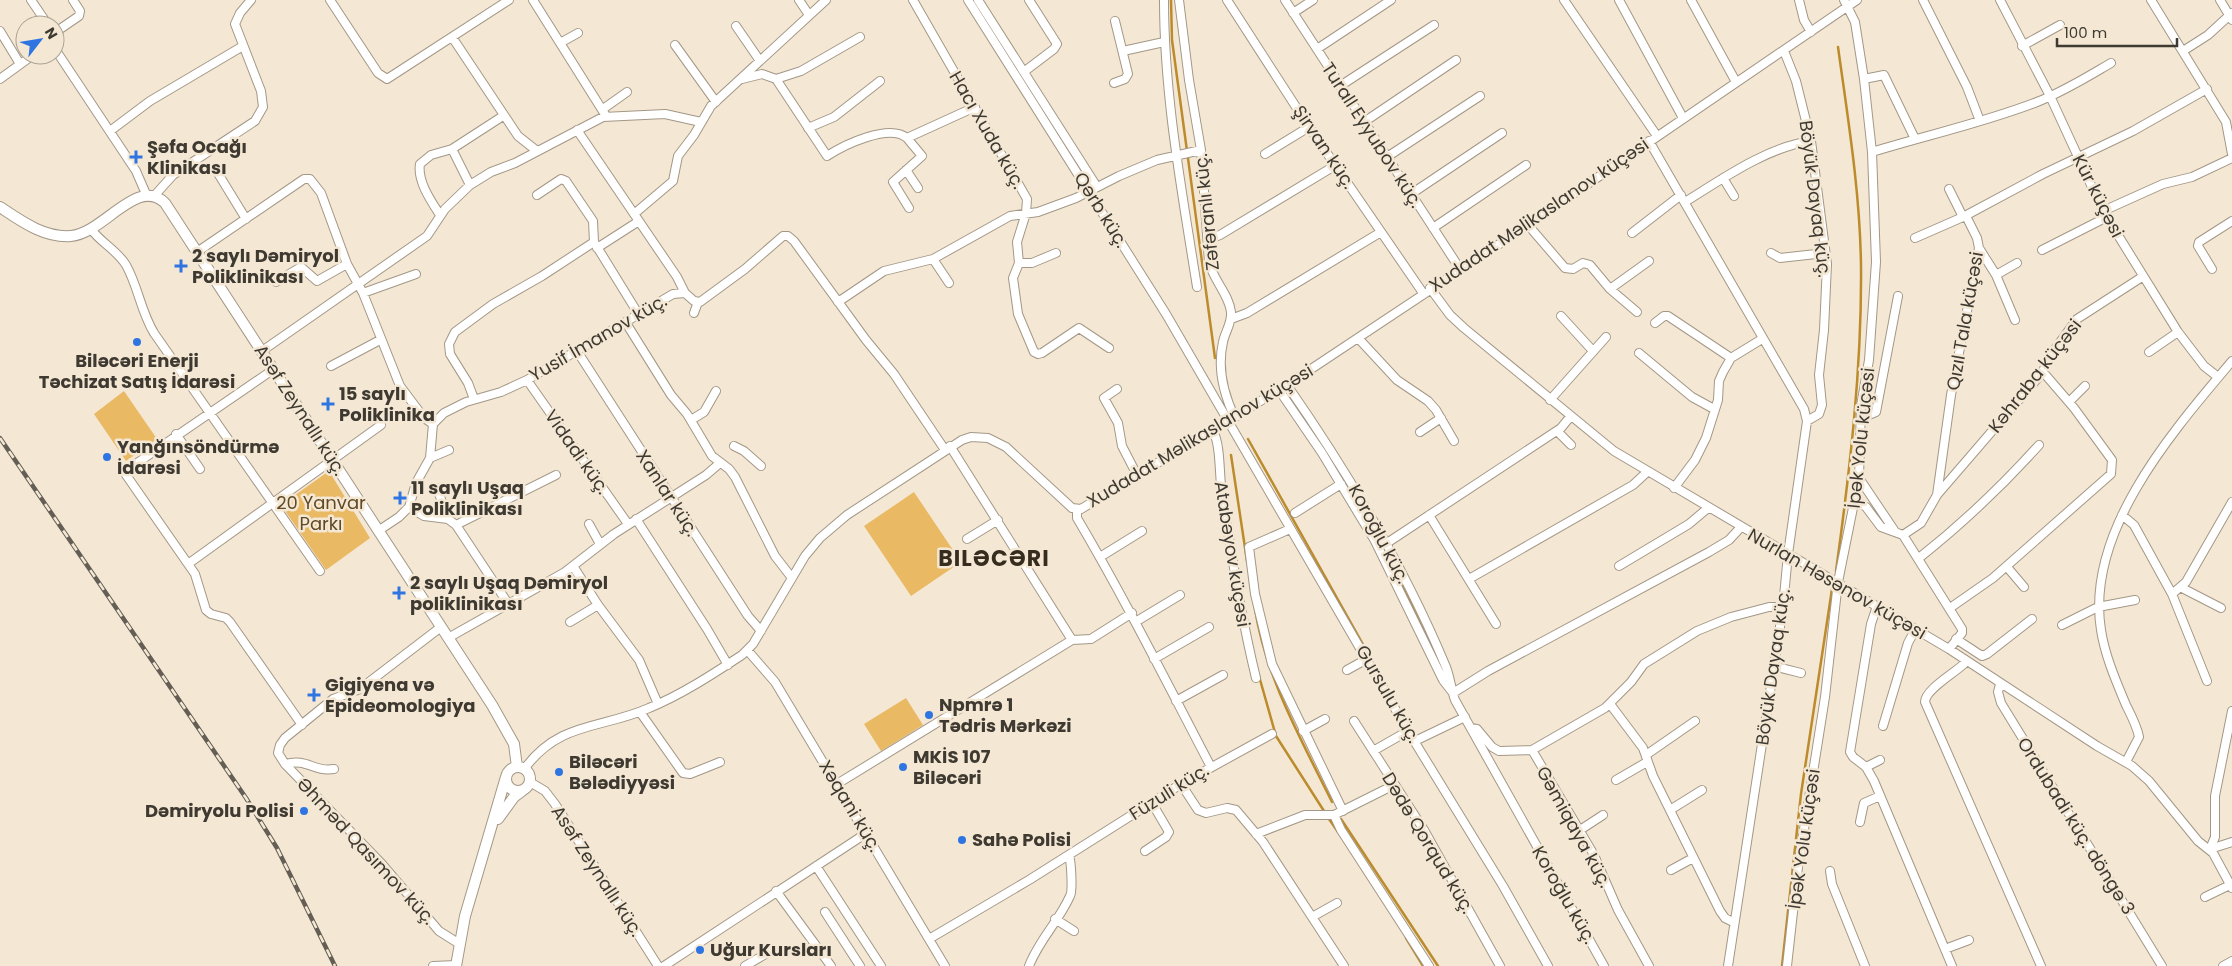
<svg xmlns="http://www.w3.org/2000/svg" width="2232" height="966" font-family="Poppins,sans-serif">
  <style>
    .green { fill: #eab963 }
    .lines { fill: none; stroke-linecap: round; stroke-linejoin: round }
    .stream { stroke: #bc8b2c; stroke-width: 2.5 }
    .minor-casing { stroke: #a39786; stroke-width: 10 }
    .major-casing { stroke: #a39786; stroke-width: 12 }
    .minor { stroke: #fff; stroke-width: 8 }
    .major { stroke: #fff; stroke-width: 10 }
    .rail-casing { stroke: #645e54; stroke-width: 4.5 }
    .rail { stroke: #f4e8d5; stroke-width: 2.5; stroke-dasharray: 8; stroke-linecap: butt }
    .poi-dot { fill: #2f75e2; stroke: #f4e8d5; stroke-width: 2 }
    .labels { text-anchor: middle; stroke-width: 5; stroke-linejoin: round; paint-order: stroke }
    .street-label { font-size: 18px; fill: #3e3931; stroke: #f4e8d5 }
    .poi-label { font-size: 18px; font-weight: bold; fill: #3e3931; stroke: #f4e8d5; text-anchor: start }
    .park-label { font-size: 18px; fill: #604a25; stroke: #f4e8d5 }
    .district-label { font-size: 22px; font-weight: bold; letter-spacing: 1px; fill: #362d1e; stroke: #f4e8d5 }
  </style>
  <rect width="100%" height="100%" fill="#f4e8d5"/>
  <path class="green" d="M124 391 157 439 126 461 94 414Z
    M329 471 370 538 326 570 281 505Z
    M914 492 961 562 911 596 864 526Z
    M906 698 923 725 881 751 864 724Z"/>
  <g class="lines">
    <path class="stream" d="M1171 0 1172 40 1215 358
      M1048 117 1090 186
      M1292 400 1325 449 1385 550 1441 667
      M1248 439 1398 707
      M1231 455 1247 561
      M1224 482 1227 501
      M1836 571C1850 469 1862 368 1861 265 1860 192 1848 119 1838 47
      M1255 609C1266 678 1301 739 1332 802
      M1259 676 1276 736 1324 811
      M1329 819 1338 832
      M1341 819 1438 966
      M1406 938 1423 966
      M1782 966 1801 794 1832 589"/>
    <defs>
      <path id="minor" d="M31 0 48 25
        M330 0 378 73 387 79 509 0
        M533 0 606 116
        M799 0 809 15
        M913 0 1027 199 1026 213 1017 242 1019 263 1013 278 1018 314 1034 352 1038 354 1042 353 1079 328 1109 348
        M968 0 1166 314 1408 731 1503 886 1548 966
        M978 0 1097 187
        M1164 0C1164 96 1182 192 1197 287
        M1179 0 1189 80 1201 150 1209 262C1213 280 1229 294 1231 312 1232 323 1225 332 1223 342 1217 368 1224 395 1235 418
        M1227 0 1309 127 1423 293
        M1285 0 1460 269
        M1564 0 1657 136
        M1619 0 1683 118
        M1691 0 1736 82
        M1799 0 1804 20 1811 32
        M1923 0 1967 87 1980 121
        M2000 0 2050 96 2103 211 2178 332 2204 366 2218 377
        M2151 0 2226 122 2232 154
        M2220 0 2232 20
        M1293 13 1313 0
        M736 26 760 61
        M0 31 20 64
        M55 35 60 29 79 16 80 11 73 0
        M452 37 518 136 537 151
        M560 43 578 33
        M675 45 716 102
        M2022 46 2060 25
        M55 49 136 171 146 194
        M1317 49 1391 0
        M1123 51 1164 42
        M1784 51 1796 81 1811 141 1827 264 1824 330 1819 375 1822 405 1819 414 1807 421
        M2183 51 2208 35 2232 13
        M1025 71 1054 49 1057 44 1029 0
        M0 79 33 55
        M742 79 762 74 776 79 827 156C844 145 889 123 907 138L975 107
        M776 79 801 71 860 37
        M1864 79 1884 75 1915 139
        M1114 83 1125 79 1128 74 1115 21
        M1340 86 1434 25
        M603 109 627 92
        M1364 122 1456 60
        M808 128 834 117 880 81
        M577 130 677 277 685 293
        M110 131 150 101 243 46
        M907 138 922 156 893 182 909 208
        M1649 141 1804 409 1807 421 1788 554 1783 607 1728 966
        M452 149 470 185
        M1872 152C1927 135 1983 123 2037 102 2063 92 2087 77 2111 63
        M1265 154 1309 127
        M1387 157 1480 96
        M906 170 918 188
        M219 175 246 219
        M1723 178 1734 196
        M1949 189 1963 217
        M1411 194 1502 133
        M155 195 173 175 255 121 263 107 261 91 235 24 240 13 251 0
        M537 195 561 179 566 181 593 221 594 242 639 315
        M1685 202C1722 179 1767 147 1811 141
        M2103 211 2163 184 2192 177 2232 158
        M634 214 673 181 678 156 694 135 711 106 826 0
        M440 215C431 201 417 181 420 164L431 155 452 149 503 116
        M1528 225 1565 268 1573 269 1583 263 1590 265 1610 289 1637 312
        M1433 228 1526 165
        M91 229C101 243 117 250 126 265 138 286 141 312 154 333L320 571
        M1632 233 1681 195
        M1915 238 1963 217 2043 174 2133 131 2207 89
        M1208 240 1220 235 1336 165
        M597 248 639 221
        M1979 248 1996 275 2015 320
        M2042 250 2107 217
        M197 252 304 179H310L321 193 347 264 363 293 400 386 424 418 433 424
        M1771 253 1780 258 1825 253
        M933 259 949 283
        M1019 263H1032L1056 253
        M2212 269 2198 246 2199 242 2232 221
        M1996 275 2017 263
        M276 282 301 267 317 281 347 264
        M1430 288 1450 315 1464 328 1614 451 1949 649 2097 746 2132 766 2149 781 2198 841 2213 853 2232 888
        M1610 289 1649 261
        M363 293 416 274
        M838 302 884 271 933 259 1010 216 1038 212 1076 198 1119 176 1157 160 1201 150
        M694 313 698 302
        M1561 316 1593 351
        M1231 319 1247 313 1381 232
        M626 323 671 395 687 414 712 456 729 469 735 477 775 556 792 578
        M1655 323 1664 316H1668L1731 358
        M1358 338 1397 380 1428 401 1436 410 1454 441
        M262 351 427 236 445 209 470 185 491 172 515 163 603 117 665 114 701 122
        M577 351 748 616 761 631
        M2149 352 2178 332
        M1639 353 1692 397 1714 409
        M331 366 380 340
        M274 369 124 472 195 574 206 610 211 614 226 618 230 622 302 725
        M527 380 628 524
        M1287 385C1349 474 1404 566 1446 667 1450 677 1451 689 1455 700L1604 966
        M1117 389 1104 398 1118 423 1122 446 1137 475
        M1279 390 1322 453 1375 541 1443 680 1453 693 1488 671 1709 552 1729 540 1741 527
        M474 399 468 383 450 354 449 344 455 332 493 304 542 276 594 242
        M1550 400 1606 337
        M2069 402 2085 386
        M1861 418 1876 412 1898 296
        M691 420 704 412 716 391
        M1213 431C1221 445 1219 476 1222 494 1232 556 1241 617 1256 678
        M1557 431 1571 445
        M1420 432 1441 418
        M176 434 200 469
        M734 446 744 451 761 466
        M950 446 1072 640
        M430 458 449 450
        M1859 478 1894 530
        M437 488 448 519
        M1674 488 1695 460 1706 438 1718 400 1719 381 1723 372 1731 358 1762 339
        M1937 495 1951 395 1979 248 1977 238 1966 216
        M1856 501 1866 507 1881 527 1903 535 1962 629V633L1949 649
        M409 507 424 516 448 519 456 525 509 605
        M1077 510V518C1125 599 1167 683 1211 767
        M1295 513 1341 484
        M1429 515 1496 624
        M2122 515 2134 525 2172 594 2186 582 2232 502
        M636 519 707 629 728 665
        M589 524 600 544
        M456 525 556 475
        M1290 529 1249 547 1255 594 1272 664 1343 811
        M378 531 399 517 409 507 416 483 430 458 433 424 444 413 466 402 501 392 527 380 673 294 685 293 694 301 700 302 745 269 783 236H788L794 241 866 340 894 374 945 450
        M1903 535 1921 523 1937 495 2043 372 2047 360 2077 319 2142 277
        M967 539 998 520
        M1387 543 1561 428 1570 417
        M1100 557 1142 531
        M1919 558C1962 524 2002 486 2039 445
        M188 564 381 425
        M573 566 598 605 639 660 658 704
        M1619 566 1689 524 1708 508
        M2007 567 2024 587
        M1469 579 1633 485 1646 473
        M2182 588 2221 608
        M2172 594 2207 681
        M1877 606 1871 624 1850 752 1853 757 1866 767 1874 781 1952 966
        M1950 608 1993 578 2111 474 2112 460 2074 408 2043 372
        M1137 621 1180 595
        M570 622 598 605
        M2062 625 2098 607 2135 600
        M441 627 360 689 333 699 285 738 280 745 278 753 285 764 382 864 439 931 458 943
        M448 638 565 572 614 534 706 475 720 463
        M1956 639 1982 656 1987 654 2032 619
        M1072 640 1091 639 1132 613
        M748 651 775 682 945 966
        M1154 659 1209 627
        M1967 661C1957 672 1925 689 1925 702L2041 966
        M1773 666 1801 673
        M1347 670 1367 659
        M2000 684 1998 692 2001 703 2162 966
        M1176 701 1223 675
        M1610 704 1643 748 1653 776 1720 911 1725 918 1733 922
        M640 712 683 773 690 774 720 762
        M1354 721 1424 830 1500 966
        M1883 726 1908 643 1915 630
        M1471 728 1477 729 1492 747 1499 751 1532 750 1605 708 1631 682 1644 664 1697 631 1731 617 1769 607H1783
        M1303 731 1325 719
        M1415 741 1465 717
        M1532 750 1594 855 1618 910 1649 966
        M1373 751 1408 731
        M1646 755 1695 721
        M2126 762 2139 737C2137 726 2131 715 2126 705 2116 681 2105 656 2101 630 2085 531 2173 431 2232 361
        M285 764C308 758 312 772 334 769
        M1866 767 1880 760
        M525 768C560 721 602 729 649 708 681 695 713 674 742 655L753 644 805 556 820 538 847 515 962 440 971 437 988 438 1006 447 1072 508 1081 509 1287 385 1528 225 1857 0
        M1616 780 1647 762
        M530 782 545 791 555 804 658 966
        M837 784 1072 640
        M1181 784 1198 810 1206 813 1227 808 1236 810 1263 842 1344 966
        M1670 810 1702 790
        M1334 815 1341 830 1429 966
        M1860 822 1864 803 1880 796
        M1580 830 1603 815
        M1256 834 1305 815H1334L1394 785
        M2210 849 2215 837V796L2232 711
        M2210 849 2232 842
        M1145 851 1166 837 1169 832 1152 803
        M816 866 881 966
        M1671 870 1693 858
        M1830 871 1832 884 1865 966
        M776 891 831 966
        M2205 897 2230 885
        M825 912 860 966
        M1312 917 1337 903
        M1055 919 1074 931
        M929 939 1029 880 1181 784 1272 734
        M1945 949 1969 940
        M433 966 456 965
        M664 966 859 838 864 833
        M745 966 769 952
        M1029 966C1039 940 1059 921 1070 896 1073 891 1071 861 1069 855
        M1787 966 1798 867 1825 697 1838 582 1859 478 1861 406 1869 360 1876 262 1872 152 1864 79 1855 22 1844 0
        M2223 966 2232 961"/>
      <path id="major" d="M0 207C21 221 44 238 71 236 104 233 137 176 165 203L492 705 514 744 517 767
        M506 779a12 12 0 1 1 24 0a12 12 0 1 1-24 0Z
        M498 819 514 797 522 791
        M456 966 465 916 506 777"/>
    </defs>
    <use href="#minor" class="minor-casing"/>
    <use href="#major" class="major-casing"/>
    <use href="#minor" class="minor"/>
    <use href="#major" class="major"/>
    <defs>
      <path id="rail" d="M0 438 246 798 277 848 335 966"/>
    </defs>
    <use href="#rail" class="rail-casing"/>
    <use href="#rail" class="rail"/>
  </g>
  <g class="poi-dot">
    <path d="M133.5 149.5h5v5h5v5h-5v5h-5v-5h-5v-5h5z"/>
    <path d="M178.5 258.5h5v5h5v5h-5v5h-5v-5h-5v-5h5z"/>
    <circle cx="137" cy="342" r="5"/>
    <path d="M325.5 396.5h5v5h5v5h-5v5h-5v-5h-5v-5h5z"/>
    <circle cx="107" cy="457" r="5"/>
    <path d="M397.5 490.5h5v5h5v5h-5v5h-5v-5h-5v-5h5z"/>
    <path d="M396.5 585.5h5v5h5v5h-5v5h-5v-5h-5v-5h5z"/>
    <path d="M311.5 687.5h5v5h5v5h-5v5h-5v-5h-5v-5h5z"/>
    <circle cx="929" cy="715" r="5"/>
    <circle cx="903" cy="767" r="5"/>
    <circle cx="559" cy="772" r="5"/>
    <circle cx="304" cy="811" r="5"/>
    <circle cx="962" cy="840" r="5"/>
    <circle cx="700" cy="950" r="5"/>
  </g>
  <g class="labels">
    <g class="street-label">
      <text transform="translate(987 130) rotate(60)" y="6">Hacı Xuda küç.</text>
      <text transform="translate(1372 135) rotate(57)" y="6">Turall Eyyubov küç.</text>
      <text transform="translate(1324 147) rotate(56)" y="6">Şirvan küç.</text>
      <text transform="translate(2098 196) rotate(63)" y="6">Kür küçəsi</text>
      <text transform="translate(1815 199) rotate(83)" y="6">Böyük Dayaq küç.</text>
      <text transform="translate(1101 210) rotate(58)" y="6">Qərb küç.</text>
      <text transform="translate(1207 212) rotate(-96)" y="6">Zəfəranlı küç.</text>
      <text transform="translate(1539 215) rotate(-34)" y="6">Xudadat Məlikaslanov küçəsi</text>
      <text transform="translate(1965 321) rotate(-80)" y="6">Qızıl Tala küçəsi</text>
      <text transform="translate(598 338) rotate(-30)" y="6">Yusif İmanov küç.</text>
      <text transform="translate(2035 376) rotate(-52)" y="6">Kəhraba küçəsi</text>
      <text transform="translate(300 410) rotate(57)" y="6">Asəf Zeynallı küç.</text>
      <text transform="translate(1200 436) rotate(-31)" y="6">Xudadat Məlikaslanov küçəsi</text>
      <text transform="translate(1861 438) rotate(-84)" y="6">İpək Yolu küçəsi</text>
      <text transform="translate(577 452) rotate(55)" y="6">Vidadi küç.</text>
      <text transform="translate(667 493) rotate(57)" y="6">Xanlar küç.</text>
      <text transform="translate(1379 534) rotate(62)" y="6">Koroğlu küç.</text>
      <text transform="translate(1232 554) rotate(81)" y="6">Atabəyov küçəsi</text>
      <text transform="translate(1837 584) rotate(30)" y="6">Nurlan Həsənov küçəsi</text>
      <text transform="translate(1773 667) rotate(-82)" y="6">Böyük Dayaq küç.</text>
      <text transform="translate(1388 694) rotate(60)" y="6">Gursulu küç.</text>
      <text transform="translate(1169 792) rotate(-32)" y="6">Füzuli küç.</text>
      <text transform="translate(850 806) rotate(59)" y="6">Xəqani küç.</text>
      <text transform="translate(2076 826) rotate(58)" y="6">Ordubadi küç. döngə 3</text>
      <text transform="translate(1574 827) rotate(61)" y="6">Gəmiqaya küç.</text>
      <text transform="translate(1804 839) rotate(-82)" y="6">İpək Yolu küçəsi</text>
      <text transform="translate(1428 843) rotate(59)" y="6">Dədə Qorqud küç.</text>
      <text transform="translate(366 851) rotate(47)" y="6">Əhməd Qasımov küç.</text>
      <text transform="translate(597 871) rotate(57)" y="6">Asəf Zeynallı küç.</text>
      <text transform="translate(1564 895) rotate(60)" y="6">Koroğlu küç.</text>
    </g>
    <g class="poi-label">
      <text x="147" y="153">Şəfa Ocağı<tspan x="147" dy="21">Klinikası</tspan></text>
      <text x="192" y="262">2 saylı Dəmiryol<tspan x="192" dy="21">Poliklinikası</tspan></text>
      <text x="137" y="367" text-anchor="middle">Biləcəri Enerji<tspan x="137" dy="21">Təchizat Satış İdarəsi</tspan></text>
      <text x="339" y="400">15 saylı<tspan x="339" dy="21">Poliklinika</tspan></text>
      <text x="117" y="453">Yanğınsöndürmə<tspan x="117" dy="21">İdarəsi</tspan></text>
      <text x="411" y="494">11 saylı Uşaq<tspan x="411" dy="21">Poliklinikası</tspan></text>
      <text x="410" y="589">2 saylı Uşaq Dəmiryol<tspan x="410" dy="21">poliklinikası</tspan></text>
      <text x="325" y="691">Gigiyena və<tspan x="325" dy="21">Epideomologiya</tspan></text>
      <text x="939" y="711">Npmrə 1<tspan x="939" dy="21">Tədris Mərkəzi</tspan></text>
      <text x="913" y="763">MKİS 107<tspan x="913" dy="21">Biləcəri</tspan></text>
      <text x="569" y="768">Biləcəri<tspan x="569" dy="21">Bələdiyyəsi</tspan></text>
      <text x="294" y="817" text-anchor="end">Dəmiryolu Polisi</text>
      <text x="972" y="846">Sahə Polisi</text>
      <text x="710" y="956">Uğur Kursları</text>
    </g>
    <g class="park-label">
      <text x="321" y="509">20 Yanvar<tspan x="321" dy="21">Parkı</tspan></text>
    </g>
    <g class="district-label">
      <text x="994" y="566">BILƏCƏRI</text>
    </g>
  </g>
  <g transform="translate(40 40) rotate(59)"><circle r="24" fill="#f4e8d5" stroke="#aba293"/>
  <path d="M0-4L9 19L0 12L-9 19Z" fill="#2f75e2"/>
  <text y="-8" font-size="14" font-weight="bold" text-anchor="middle" fill="#3e3931">N</text>
  </g>
  <path d="M2057 38v8h120v-8" fill="none" stroke="#3e3931" stroke-width="2.5"/>
  <text x="2064" y="38" font-size="15" fill="#3e3931" stroke="#f4e8d5" stroke-width="4" paint-order="stroke">100 m</text>
</svg>
